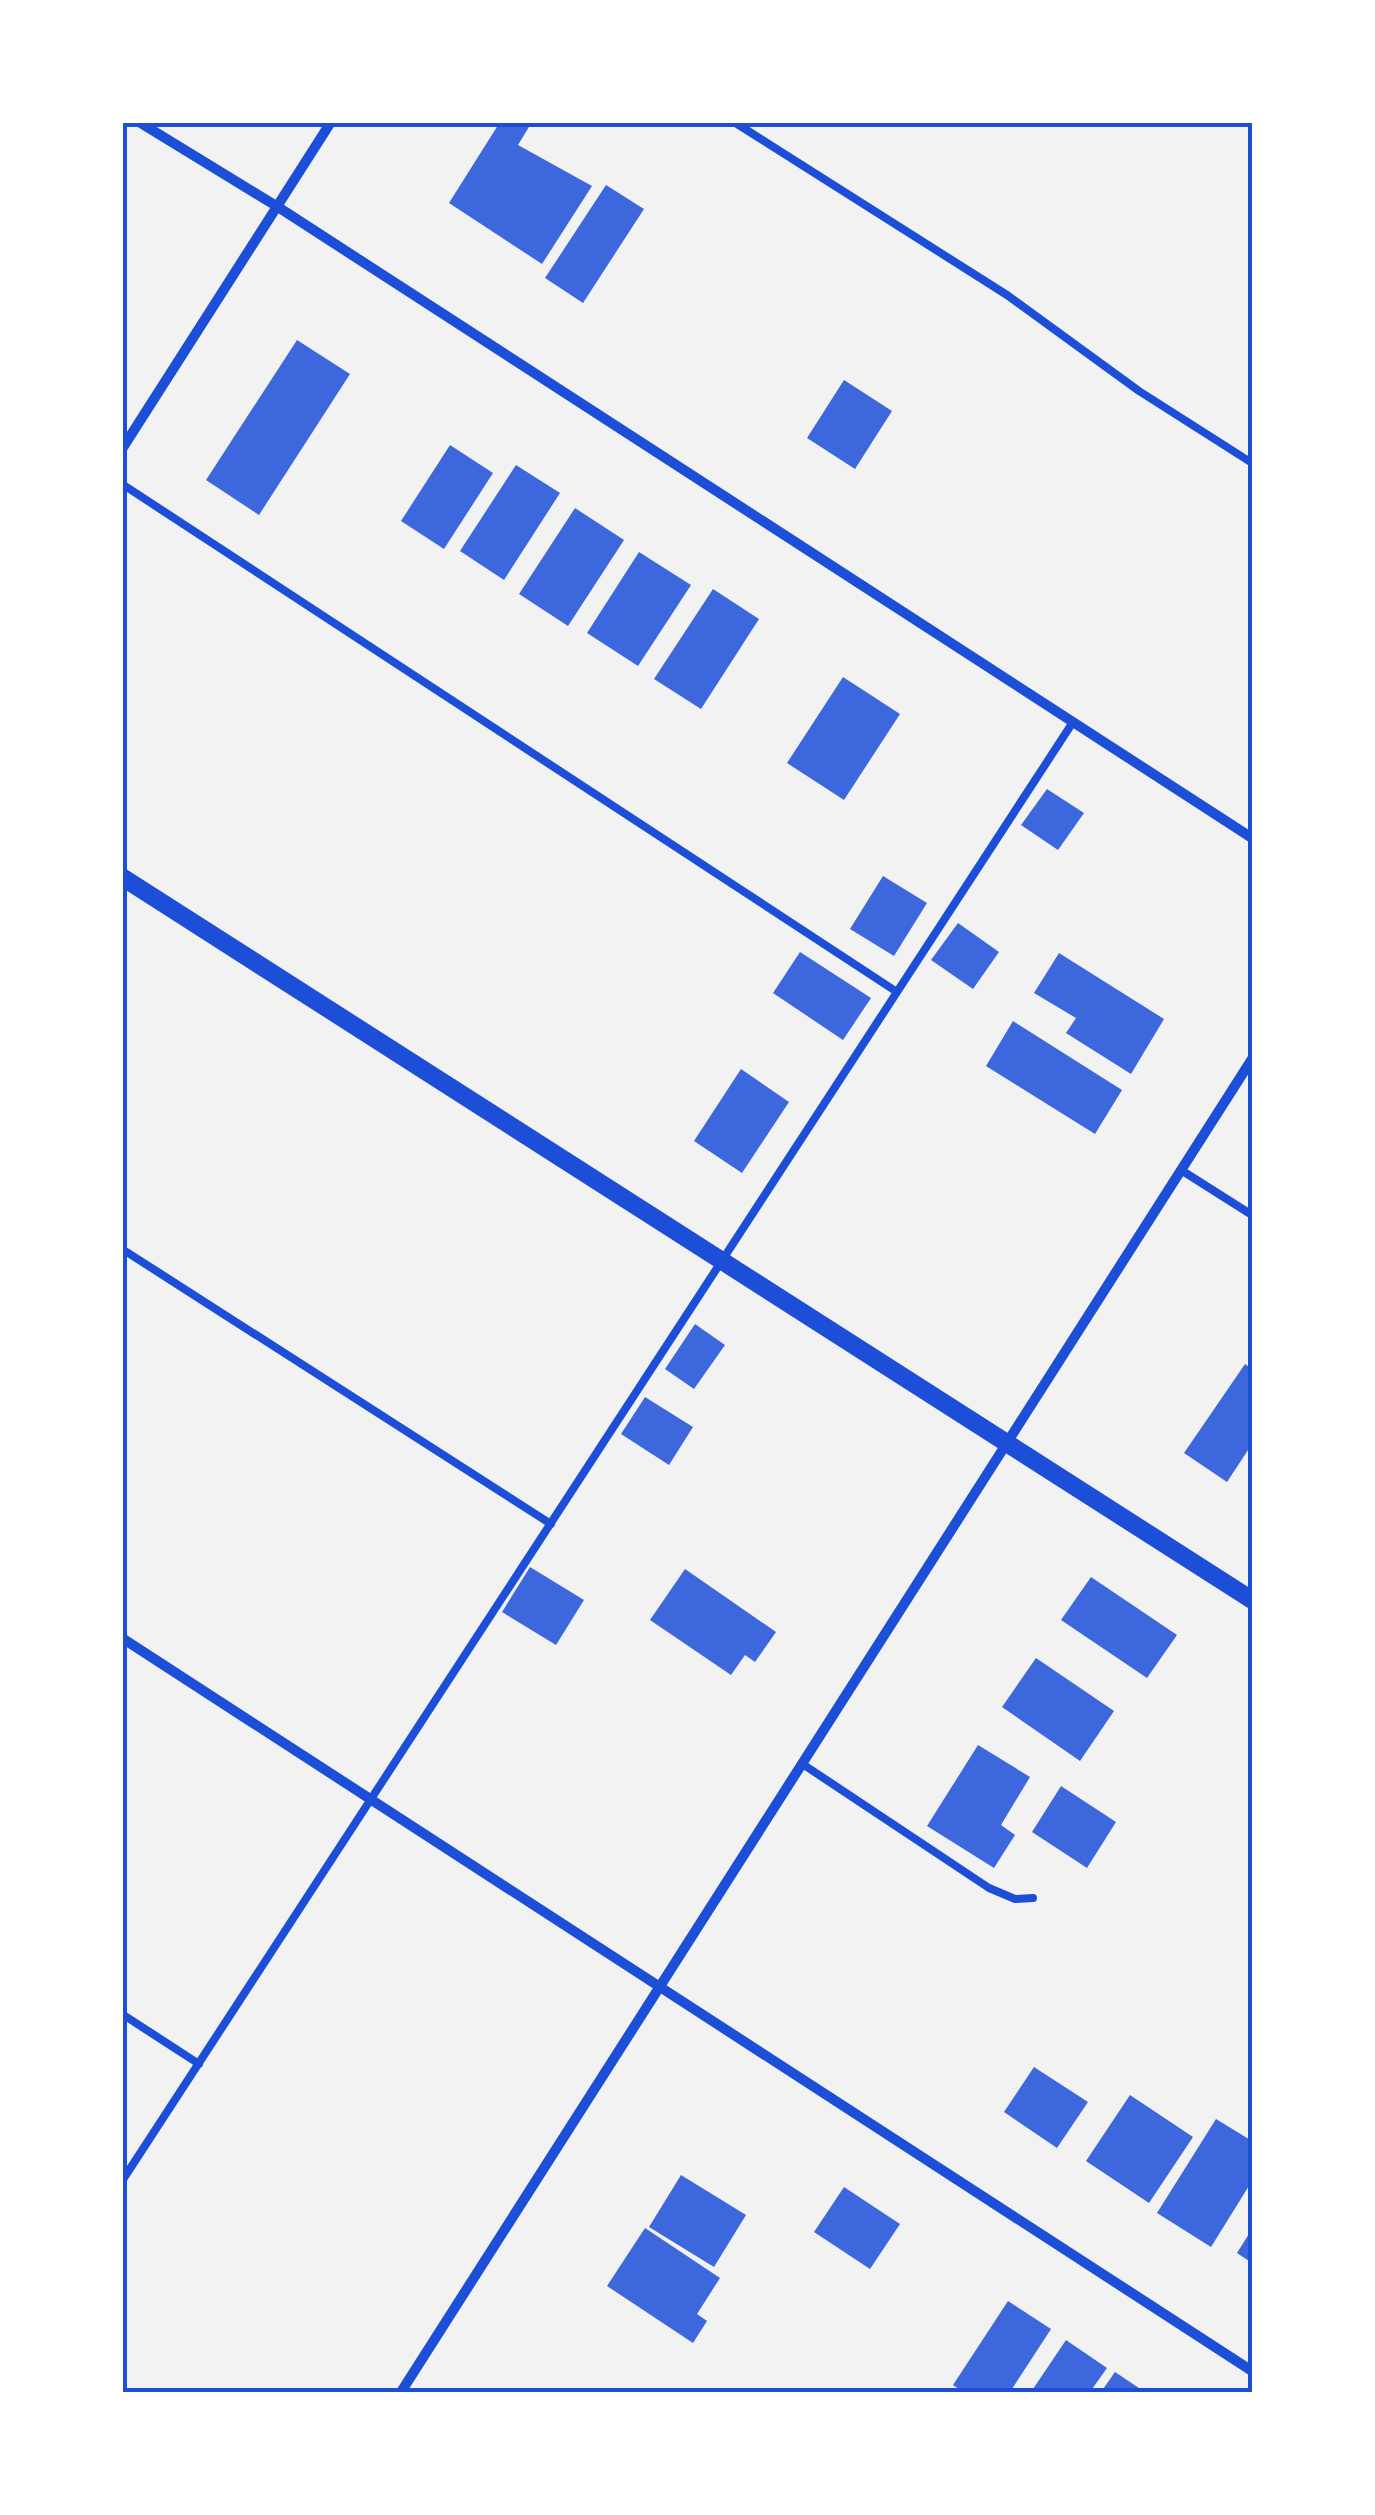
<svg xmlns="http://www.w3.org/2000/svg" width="1375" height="2515" font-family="'Roboto Serif',serif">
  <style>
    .building { fill: #3d67dc }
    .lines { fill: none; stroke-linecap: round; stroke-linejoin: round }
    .service { stroke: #1d4ed8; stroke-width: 8 }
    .minor { stroke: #1d4ed8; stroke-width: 10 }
    .tertiary { stroke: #1d4ed8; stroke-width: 18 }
    .neatline { fill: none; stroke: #1d4ed8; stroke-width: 4 }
  </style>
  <rect width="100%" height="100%" fill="#f2f2f2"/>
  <path class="building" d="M500 122H532L518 145 592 186 542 264 449 203Z
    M606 185 644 209 583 303 545 278Z
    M297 340 350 374 259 515 206 480Z
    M844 380 892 411 855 469 807 438Z
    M450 445 493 473 444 549 401 521Z
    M516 465 560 493 504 580 460 551Z
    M575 508 624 540 568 626 519 594Z
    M639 552 691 585 638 666 587 633Z
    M713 589 759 619 701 709 654 679Z
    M843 677 900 714 844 800 787 763Z
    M1047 789 1084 813 1058 850 1021 825Z
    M883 876 927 903 894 956 850 929Z
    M958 923 999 952 973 989 931 960Z
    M800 952 871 998 843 1040 773 993Z
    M1059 953 1164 1019 1131 1074 1066 1033 1076 1018 1034 993Z
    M1013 1021 1122 1090 1095 1134 986 1066Z
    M741 1069 789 1102 742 1173 694 1141Z
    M695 1324 725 1345 694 1389 665 1369Z
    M1245 1364 1252 1369V1444L1227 1482 1184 1453Z
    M645 1397 693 1427 669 1465 621 1434Z
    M530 1567 584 1600 556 1645 502 1612Z
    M685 1569 776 1632 755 1662 745 1655 731 1675 650 1620Z
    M1091 1577 1177 1635 1147 1678 1061 1620Z
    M1036 1658 1114 1711 1080 1761 1002 1707Z
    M978 1745 1030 1777 1001 1825 1015 1835 994 1868 927 1826Z
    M1061 1786 1116 1822 1087 1868 1032 1832Z
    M1034 2067 1088 2102 1057 2148 1004 2112Z
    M1130 2095 1193 2137 1149 2203 1086 2161Z
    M1216 2119 1252 2141V2181L1211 2247 1157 2213Z
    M681 2175 746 2215 714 2267 649 2227Z
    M844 2187 900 2224 870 2269 814 2232Z
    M645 2228 720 2278 697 2314 707 2321 693 2343 607 2286Z
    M1252 2229V2263L1237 2253Z
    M1008 2301 1051 2329 1010 2392H963L953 2385Z
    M1066 2340 1107 2368 1090 2392H1031Z
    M1115 2372 1145 2392H1101Z"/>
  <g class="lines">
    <path class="service" d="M734 122 1007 295 1139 391 1252 463
      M122 484 897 992
      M1181 1170 1252 1215
      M122 1249 551 1524
      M804 1765 989 1888 1015 1899 1033 1898
      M122 2014 199 2064
      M122 2181 1073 722"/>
    <path class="minor" d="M139 122 278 207 1252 838
      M122 449 331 122
      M122 1638 1252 2371
      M401 2392 1252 1059"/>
    <path class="tertiary" d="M122 877 1252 1600"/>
  </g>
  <rect width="1375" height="2515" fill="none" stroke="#ffffff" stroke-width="250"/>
  <rect x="125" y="125" width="1125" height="2265" class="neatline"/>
</svg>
